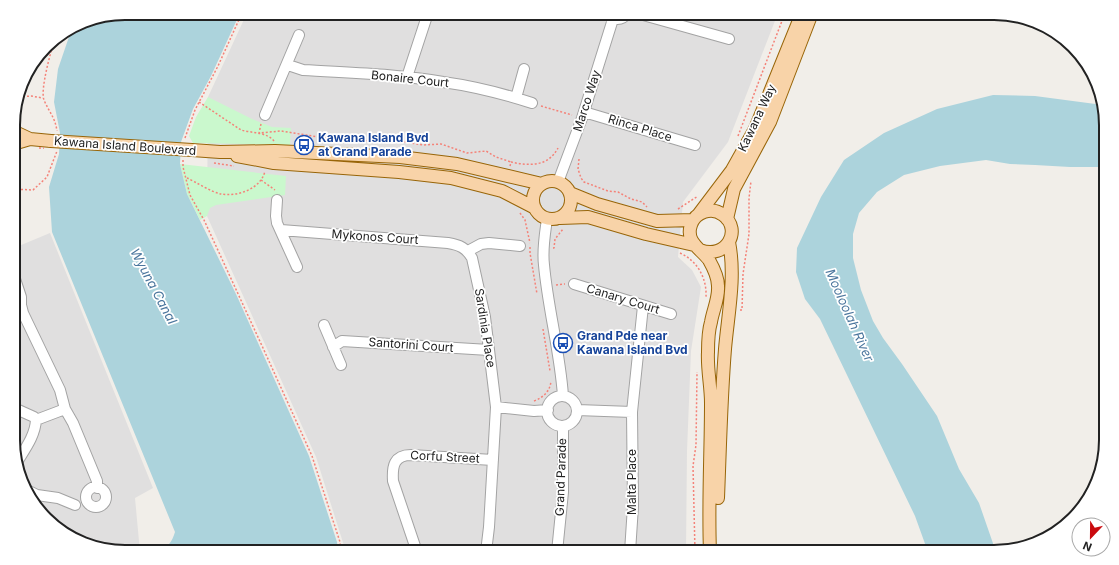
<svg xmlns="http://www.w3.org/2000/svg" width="1119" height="565" font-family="Inter,sans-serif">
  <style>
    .residential { fill: #e0dfdf }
    .park { fill: #caf8cd }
    .water { fill: #acd3dc }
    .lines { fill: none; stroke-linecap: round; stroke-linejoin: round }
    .minor-casing { stroke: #a3a3a3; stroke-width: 12 }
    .major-casing { stroke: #986508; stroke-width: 14 }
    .path { stroke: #f48278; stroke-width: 1.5; stroke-dasharray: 2 2; stroke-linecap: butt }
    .minor { stroke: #fff; stroke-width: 10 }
    .major { stroke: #f8d3a8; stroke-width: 12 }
    .major-bridge-casing { stroke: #986508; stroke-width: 14; stroke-linecap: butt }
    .path-bridge { stroke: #f48278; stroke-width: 1.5; stroke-dasharray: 2 2; stroke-linecap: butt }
    .major-bridge { stroke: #f8d3a8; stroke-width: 12 }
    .labels { text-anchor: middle; stroke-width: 3.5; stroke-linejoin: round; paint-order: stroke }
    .street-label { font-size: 12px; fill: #222; stroke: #fff }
    .transit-label { font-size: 12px; font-weight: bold; fill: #164399; stroke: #fff; text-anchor: start }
    .water-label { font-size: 13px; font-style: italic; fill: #4c779e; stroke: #fff }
    .rim { fill: none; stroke: #222; stroke-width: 2 }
  </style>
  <rect width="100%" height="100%" fill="#f1eee9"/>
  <path class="residential" d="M247 13H778L728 142 683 202 678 257 692 270 701 287 691 351 687 451 686 552H346L316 457 207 216 208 97Z
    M50 233 153 488 135 498 140 552H125L76 541 36 508 14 455V248Z"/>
  <path class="park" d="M208 97 252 119 272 127 291 128 290 145 193 143 189 136 196 117Z
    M180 164 286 176 285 195 216 205 210 208 207 216 200 220 187 194Z"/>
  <path class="water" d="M125 13H240L211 76 193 109 181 142 180 164 187 194 236 294 309 456 337 542 338 552H158C168 547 172 542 175 532L52 232 49 187 59 154 60 133 54 102 58 69 72 28 82 21Z
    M993 95 1035 96 1103 105 1105 111V167H1070L1035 165 1010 164 986 160 940 166 904 175 877 192 859 213 853 234V258L861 290 873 321 883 338 902 364 937 416 959 469 979 503 996 552H928L915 516 820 319 805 299 796 272 797 248 821 197 844 160 884 133 937 109Z"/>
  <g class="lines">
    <defs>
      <path id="minor" d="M606 13C613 21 622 21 628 13
        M636 13 729 39
        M288 65 303 70C349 73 397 74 443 82 472 86 504 94 532 103
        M407 77 428 13
        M516 98 524 69
        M584 112 695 145
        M265 115 299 35
        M558 182 582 118 613 19
        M277 200 276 216 277 223 297 267
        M547 219C545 234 542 249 544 265 548 309 560 352 563 396
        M281 230 448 243C460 245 466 248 472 258L485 317 496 407
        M468 251 481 244 489 243 520 246
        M14 276 21 297V305L23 313 60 390 65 409 73 423 97 481V488
        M574 284 671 314
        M324 325 341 365
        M333 347 342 341 489 350
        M547 411a15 15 0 1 1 30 0a15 15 0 1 1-30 0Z
        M14 408 34 417 36 420C35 436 25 449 17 462
        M577 410 632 412
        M36 420 65 409
        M86 497a10 10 0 1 1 20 0a10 10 0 1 1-20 0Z
        M29 491 37 495 58 498 75 505
        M417 552 393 481C392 466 394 455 411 455L493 460
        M486 552 489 527 496 407 534 411 548 410
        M557 552 563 492V426
        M630 552 633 506 632 412 643 306"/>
      <path id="major" d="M13 131 30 139 51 141
        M13 144 30 139
        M192 150 220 152 275 151 400 157 457 164 542 184
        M237 156 274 163 399 172 451 178 502 191 535 208
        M533 200a19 19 0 1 1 38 0a19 19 0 1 1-38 0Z
        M570 193 597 204 657 221 693 220
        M698 215 732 170 755 129 802 13
        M560 218 588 217 646 234 694 245
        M727 219 734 189 770 122 812 13
        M700 250C726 260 743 230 723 215 712 206 695 212 691 225 685 242 701 249 709 260 713 267 718 278 718 286 719 298 713 310 711 322 708 332 708 342 708 352 707 369 711 386 711 403 711 453 708 502 710 552
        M718 498C720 449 721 399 725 349 728 314 736 277 729 242"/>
    </defs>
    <use href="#minor" class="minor-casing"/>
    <use href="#major" class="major-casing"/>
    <path class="path" d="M55 39C51 50 40 90 44 100 49 112 55 117 57 131
      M19 97 31 96 43 98
      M199 102 241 130C251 133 267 132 274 141
      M541 106 572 115
      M261 124 259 133 281 131 325 138 344 136 368 141 394 140 423 145 441 144 467 153 486 151 496 157 511 162
      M738 136 785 13
      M185 138 195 110 218 66 242 13
      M13 157 18 154
      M579 159 578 169 581 178 584 182 608 191 618 192 631 199 642 202 647 207
      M183 160V167L190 195 204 220 263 348 312 456 340 542 341 552
      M214 163 234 166
      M510 166 511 162C529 166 548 167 558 148
      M187 178C196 182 211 192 221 194 237 197 261 189 265 171
      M261 180 275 190
      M13 189 33 190 47 177 57 151
      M678 209 698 196
      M520 213 525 220 530 243
      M530 247V253L537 294
      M553 248H554L555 239 563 229
      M680 253C698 261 707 279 706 297
      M556 285 565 284
      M740 310H742L743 274 749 234V198L751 181
      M543 329 550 371
      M534 401C544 397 550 391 551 381
      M695 552 693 466 696 445 697 372"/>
    <use href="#minor" class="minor"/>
    <use href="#major" class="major"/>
    <defs>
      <path id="major-bridge" d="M51 141 192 150"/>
    </defs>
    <use href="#major-bridge" class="major-bridge-casing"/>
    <path class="path-bridge" d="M39 148H44"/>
    <use href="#major-bridge" class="major-bridge"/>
  </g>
  <defs>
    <symbol id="bus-ring" viewBox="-11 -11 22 22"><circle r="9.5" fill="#fff" stroke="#1a4fb4" stroke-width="1.5"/><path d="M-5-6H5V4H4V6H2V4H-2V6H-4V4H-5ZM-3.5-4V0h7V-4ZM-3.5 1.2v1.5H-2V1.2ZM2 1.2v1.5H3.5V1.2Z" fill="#1a4fb4"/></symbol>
  </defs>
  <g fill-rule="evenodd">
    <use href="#bus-ring" x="293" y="134" width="22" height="22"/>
    <use href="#bus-ring" x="552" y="332" width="22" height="22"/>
  </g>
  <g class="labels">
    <g class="street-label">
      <text transform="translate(410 79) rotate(6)" y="4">Bonaire Court</text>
      <text transform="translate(587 101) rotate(-72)" y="4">Marco Way</text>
      <text transform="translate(757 118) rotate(-65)" y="4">Kawana Way</text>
      <text transform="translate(640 128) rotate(17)" y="4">Rinca Place</text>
      <text transform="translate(125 146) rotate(4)" y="4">Kawana Island Boulevard</text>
      <text transform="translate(375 237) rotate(4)" y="4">Mykonos Court</text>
      <text transform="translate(623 299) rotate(17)" y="4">Canary Court</text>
      <text transform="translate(485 328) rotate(81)" y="4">Sardinia Place</text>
      <text transform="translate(411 345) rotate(4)" y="4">Santorini Court</text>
      <text transform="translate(445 457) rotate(3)" y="4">Corfu Street</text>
      <text transform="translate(561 477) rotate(-88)" y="4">Grand Parade</text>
      <text transform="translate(632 482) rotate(-90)" y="4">Malta Place</text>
    </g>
    <g class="transit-label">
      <text x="318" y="142">Kawana Island Bvd<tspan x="318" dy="14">at Grand Parade</tspan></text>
      <text x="577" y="340">Grand Pde near<tspan x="577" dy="14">Kawana Island Bvd</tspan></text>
    </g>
    <g class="water-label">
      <text transform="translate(154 286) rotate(62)" y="5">Wyuna Canal</text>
      <text transform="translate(850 315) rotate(66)" y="5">Mooloolah River</text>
    </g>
  </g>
  <path d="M0 0H1119V565H0ZM125 20H994A105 105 0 0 1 1099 125V440A105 105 0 0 1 994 545H125A105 105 0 0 1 20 440V125A105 105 0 0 1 125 20Z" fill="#fff" fill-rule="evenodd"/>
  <path class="rim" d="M125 20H994A105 105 0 0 1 1099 125V440A105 105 0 0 1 994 545H125A105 105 0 0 1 20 440V125A105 105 0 0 1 125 20Z"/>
  <g transform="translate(1091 537) rotate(202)"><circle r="19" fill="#ffffff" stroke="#a7a7a7"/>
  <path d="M0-3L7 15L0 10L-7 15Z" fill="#ca0a0e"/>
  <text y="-6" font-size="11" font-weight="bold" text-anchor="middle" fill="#222222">N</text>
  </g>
</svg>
